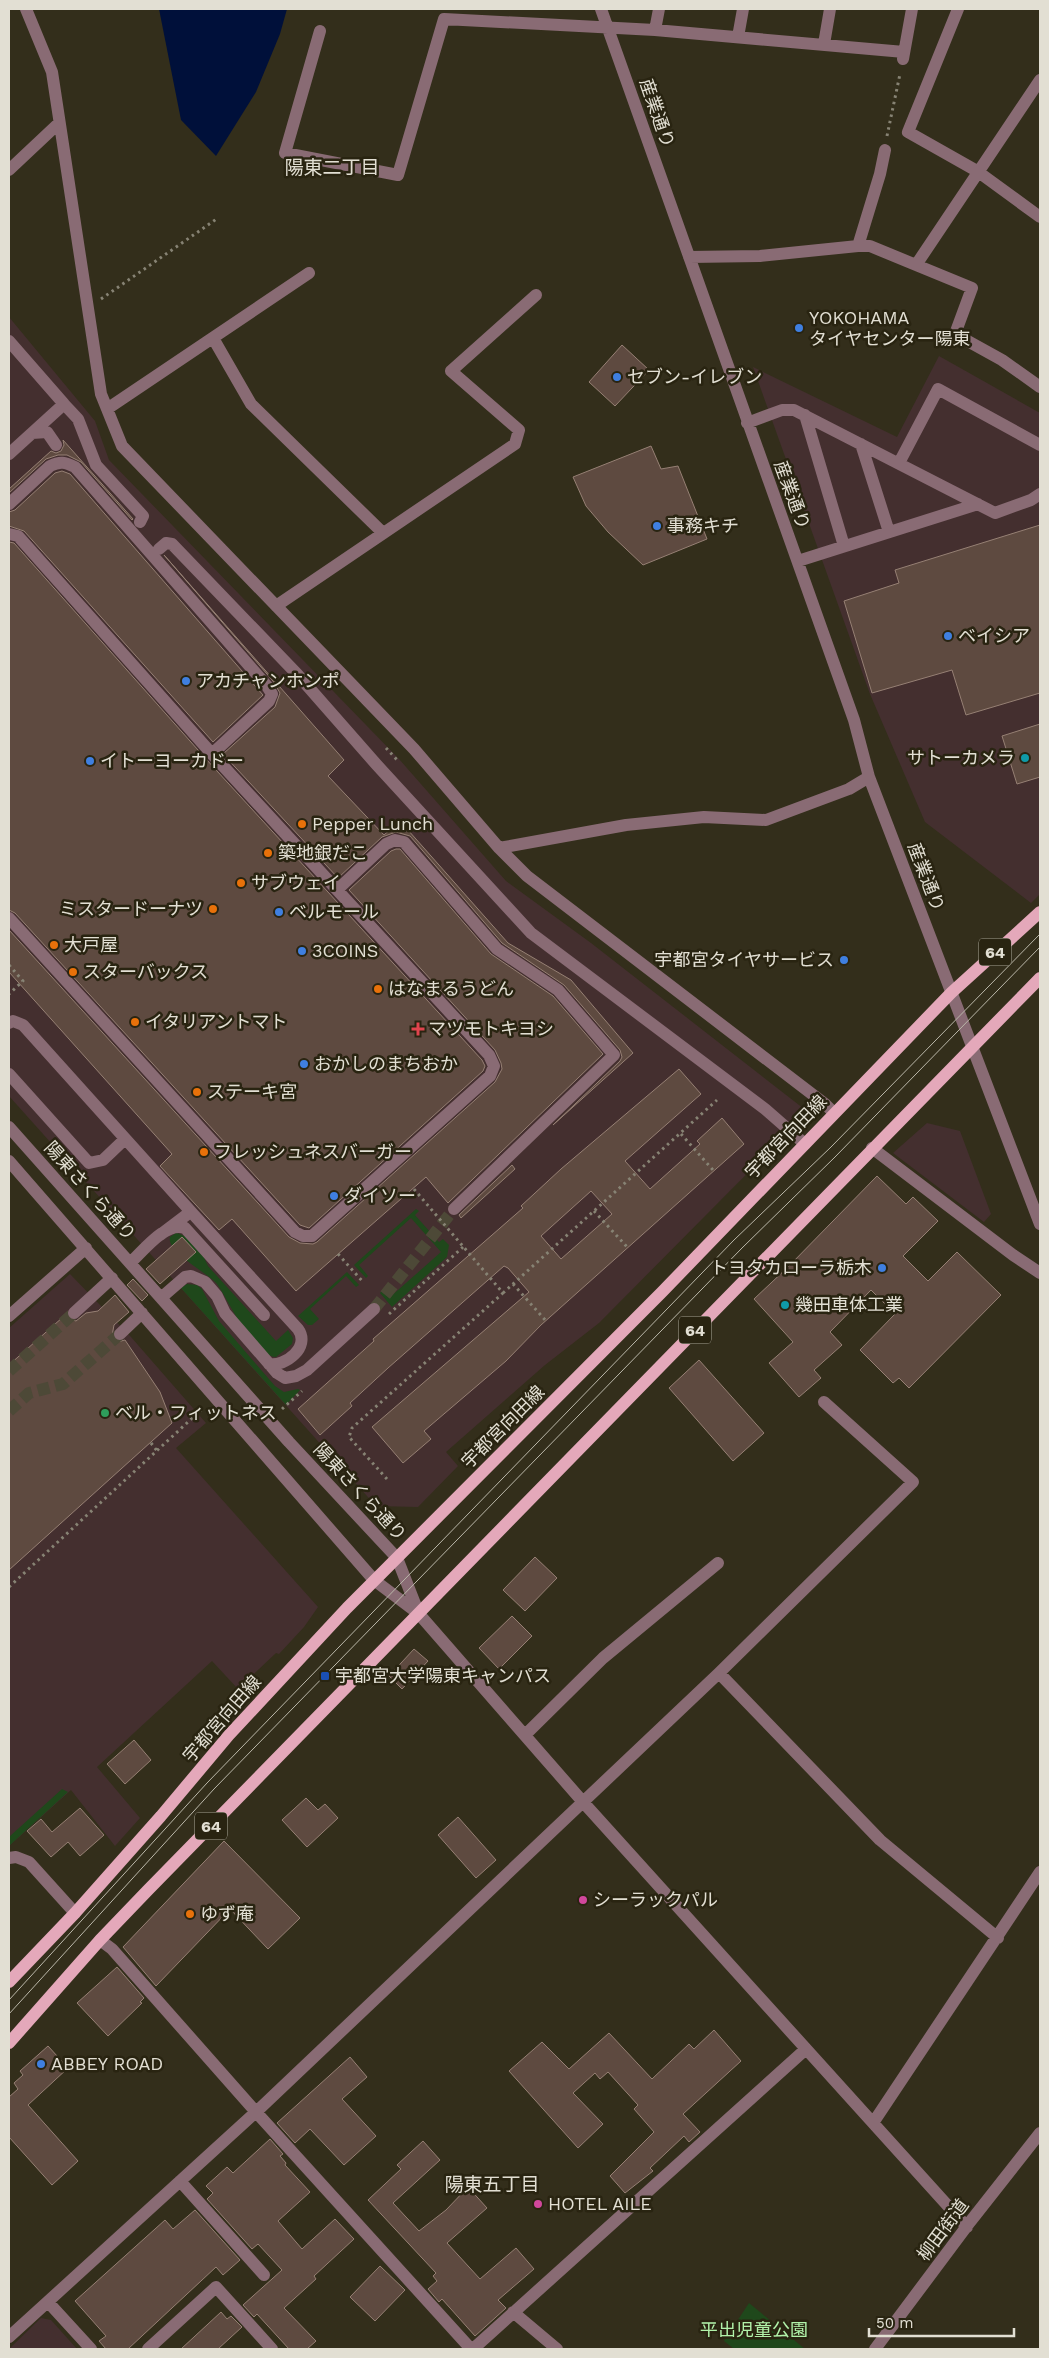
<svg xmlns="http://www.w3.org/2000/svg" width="1049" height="2358" font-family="'Work Sans','Noto Sans JP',sans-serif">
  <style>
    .commercial { fill: #442f2f }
    .green { fill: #1f481b }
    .water { fill: #00103a }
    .building { fill: #5e4a40; stroke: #968074; fill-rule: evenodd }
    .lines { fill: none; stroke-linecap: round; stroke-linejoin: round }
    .minor-tunnel { stroke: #4d4937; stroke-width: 12; stroke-dasharray: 12 6; stroke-linecap: butt }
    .path { stroke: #878374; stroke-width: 3; stroke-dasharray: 2.5 4; stroke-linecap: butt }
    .minor { stroke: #896b74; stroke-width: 12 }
    .major { stroke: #e4a8ba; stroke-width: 12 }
    .tram { stroke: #bab7a9; stroke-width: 1 }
    .shop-dot { fill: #3f7fe0; stroke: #292411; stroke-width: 2 }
    .culture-dot { fill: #0f9aa8; stroke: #292411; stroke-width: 2 }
    .food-dot { fill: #e8710a; stroke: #292411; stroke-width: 2 }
    .health-dot { fill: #e0444e; stroke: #292411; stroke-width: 2 }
    .leisure-dot { fill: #2e9e5b; stroke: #292411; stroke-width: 2 }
    .transit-dot { fill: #1a4fb4; stroke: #292411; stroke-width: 2 }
    .hotel-dot { fill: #d1479c; stroke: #292411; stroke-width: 2 }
    .labels { text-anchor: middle; stroke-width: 5; stroke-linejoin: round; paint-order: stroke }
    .shield { fill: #292411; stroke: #aaa799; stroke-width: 1 }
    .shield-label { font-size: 16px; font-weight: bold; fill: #e2dfd3 }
    .street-label { font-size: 18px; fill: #e2dfd3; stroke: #292411 }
    .poi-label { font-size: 18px; fill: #e2dfd3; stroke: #292411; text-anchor: start }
    .park-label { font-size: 18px; fill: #b1f2a9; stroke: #292411 }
    .neighbourhood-label { font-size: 19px; fill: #e2dfd3; stroke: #292411 }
  </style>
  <rect width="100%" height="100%" fill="#332e1b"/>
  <path class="commercial" d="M9 317 95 421 109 460 399 759 506 881 591 943 808 1112 599 1323 545 1365 446 1452 458 1466 418 1507 376 1506 9 1096Z
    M939 356 1040 413V894L1031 903 925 822 870 694 753 367 897 437Z
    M927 1123 960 1131 991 1214 984 1222 893 1153Z
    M70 1274 131 1337 206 1423 176 1448 318 1607 304 1627 279 1654 276 1653 238 1689 212 1661 97 1767 140 1818 115 1846 71 1790 9 1846V1328Z
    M41 2318 51 2320 77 2349H9Z"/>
  <path class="green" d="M416 1209 419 1211 415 1215 439 1242 443 1239 449 1245 447 1257 392 1307 380 1293 382 1291 389 1298 441 1252 411 1218 359 1265 368 1276 366 1278 354 1265Z
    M176 1233C190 1235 203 1253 208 1266L276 1341 288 1330 293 1338 292 1344 276 1357C253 1356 229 1301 217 1284 208 1273 166 1252 170 1237Z
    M347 1272 359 1285 356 1287 346 1276 310 1309 319 1319 312 1325H308L298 1316Z
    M187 1284 197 1285 202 1289 219 1321 275 1386 284 1392 298 1389 300 1390 286 1405 181 1288Z
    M62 1789 68 1792 9 1846V1837Z
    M749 2303 805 2349H734L724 2341Z"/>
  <path class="water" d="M159 9H287L280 34 256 92 216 156 181 120Z"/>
  <path class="building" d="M622 345 649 370 615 406 589 382Z
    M63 440 133 519 132 520 81 462 67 455H58L46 459 9 493V489L51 451 56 453 61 451 64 445Z
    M651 446 661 469 678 466 707 539 643 565 608 532 586 506 573 477Z
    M62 471 70 474 263 695 213 742 24 531 9 526V512L15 510 55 473Z
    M1040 525V693L966 715 952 670 872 693 844 601 899 583 895 570Z
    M9 542 14 543 206 759 482 1060 485 1066 483 1071 309 1228 300 1225 15 913 9 910Z
    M164 555 344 760 328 776 384 835 400 821 508 943 571 980 633 1053 553 1125 620 1061 622 1057 620 1050 564 985 502 943 410 836 396 832 382 837 338 878 223 754 275 707 280 693 273 681Z
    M1040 724V777L1017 784 1002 736Z
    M396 849H400L491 954 553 996 603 1054 448 1203 426 1177 296 1291 232 1219 219 1230 160 1166 172 1154 9 972V930L289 1237 300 1243 313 1244 317 1242 495 1082 502 1069 501 1063 495 1050 349 890 391 851Z
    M679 1069 701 1094 625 1161 650 1189 700 1144 697 1141 722 1118 744 1144 541 1325 506 1361 424 1431 431 1439 403 1463 372 1427 529 1292 508 1268 504 1266 388 1368 350 1403 352 1406 320 1435 298 1409 374 1341 373 1339 523 1208 521 1206 561 1169ZM591 1191 612 1214 561 1259 541 1236Z
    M512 1165 515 1169 461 1218 459 1215Z
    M877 1176 906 1204 913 1197 938 1221 903 1256 928 1281 957 1252 1001 1295 909 1388 899 1378 893 1383 860 1350 895 1314 871 1290 830 1332 842 1345 814 1370 821 1378 799 1397 769 1363 793 1342 754 1299 788 1267Z
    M182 1237 196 1252 160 1284 146 1269Z
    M133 1279 148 1295 142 1301 127 1285Z
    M115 1295 129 1312 114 1325 112 1336 117 1342 125 1340 160 1392 172 1423 9 1570V1365L63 1317 76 1321 86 1313 98 1311Z
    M699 1360 764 1433 733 1461 669 1388Z
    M535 1557 557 1578 525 1611 503 1590Z
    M512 1616 532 1636 499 1669 479 1648Z
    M414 1649 428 1661 402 1689 389 1676Z
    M134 1740 151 1760 125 1784 107 1764Z
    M306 1798 318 1810 325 1804 338 1818 307 1847 282 1820Z
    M80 1808 104 1835 80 1856 68 1842 51 1857 27 1831 41 1819 52 1832Z
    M458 1817 496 1860 476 1878 438 1835Z
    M224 1841 300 1918 268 1949 230 1909 156 1986 123 1947Z
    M117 1967 144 1998 140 2002 142 2003 108 2036 77 2003Z
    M714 2030 741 2061 683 2114 700 2132 689 2142 684 2136 650 2168 653 2171 625 2193 610 2176 654 2132 634 2109 638 2105 608 2072 600 2079 595 2073 573 2093 603 2124 578 2148 509 2071 542 2042 569 2069 609 2033 652 2079 689 2044 694 2049Z
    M48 2046 68 2068 28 2105 78 2161 52 2185 9 2137V2097L18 2089 14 2083 23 2075 20 2071Z
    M350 2057 367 2077 342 2099 376 2136 344 2165 310 2129 295 2143 277 2123Z
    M270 2139 283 2154 280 2156 286 2163 285 2165 310 2192 278 2221 302 2249 335 2219 354 2239 314 2276 316 2279 284 2308 316 2341 307 2349H289L257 2314 254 2317 243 2305 282 2270 258 2244 252 2249 207 2199 213 2193 206 2186 227 2167 233 2173Z
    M423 2141 440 2160 393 2203 419 2231 446 2210 468 2187 487 2208 447 2243 480 2279 516 2248 534 2269 498 2300 506 2308 475 2336 442 2299 439 2302 428 2289 437 2281 433 2276 436 2273 368 2200 401 2169 397 2165Z
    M195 2210 240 2260 223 2275 216 2267 128 2349H106L99 2341 106 2336 75 2301 165 2220 173 2229Z
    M380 2266 405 2290 375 2321 350 2297Z
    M221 2312 227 2319 231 2316 242 2327 218 2349H181Z"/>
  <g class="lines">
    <path class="minor-tunnel" d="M374 1309 454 1209
      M9 1371 74 1313
      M9 1411 29 1393 63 1384 120 1334"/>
    <path class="path" d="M887 136 900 74
      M101 299 218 218
      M386 748 399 762
      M9 965 23 981 9 994
      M681 1134 713 1170
      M594 1211 628 1248
      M338 1254 364 1283
      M513 1284 547 1322
      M503 1293 717 1100
      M389 1314 463 1247
      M282 1409 302 1391
      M151 1443 157 1451
      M387 1479 349 1437 352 1428 503 1293 413 1188
      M9 1587 201 1410"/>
    <path class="minor" d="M26 9 52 72 101 394 122 446 414 749 499 848 527 876 825 1104 834 1113
      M601 9 854 720 869 777 1040 1224
      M958 9 908 132 977 171 1040 217
      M655 30 659 9
      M320 31 285 153 398 175 444 19 655 30 904 52
      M738 37 743 9
      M824 44 830 9
      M903 59 912 9
      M9 170 59 123
      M858 246 880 174 885 150
      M689 257 760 256 858 246H870L916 265 1040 80
      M916 265 972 288 955 334 1002 360 1040 387
      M213 338 251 404 383 533
      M9 341 64 404 9 454
      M63 403 78 419 96 465 143 516 140 522
      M107 409 309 273
      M805 415 844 546
      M747 423 782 410H794L995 513 1031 500 1040 494
      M32 433 47 432 56 445
      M861 444 889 532
      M899 463 938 389 1040 445
      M9 504 50 466C60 461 65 462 75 467L267 686 272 694 269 701 212 754
      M9 534 18 536 212 754 489 1055 494 1066 490 1076 312 1236H303L295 1232 9 918
      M159 549 166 543 172 544 297 674 376 764 531 933 765 1109 805 1144
      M798 561 978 504
      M276 606 515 444 519 430 451 371 536 295
      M499 848 626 825 704 817 766 820 849 789 869 777
      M337 890 386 844 395 840 404 842 497 949 558 990 614 1055 454 1209
      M9 1023 13 1021 23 1025 193 1214
      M9 1074 89 1163 103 1160 125 1139
      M9 1127 289 1442 397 1558 419 1614
      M872 1148 1013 1255 1040 1273
      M9 1161 374 1580 419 1614 583 1802 967 2227
      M160 1235 189 1213 193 1214 298 1329C311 1347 285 1367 269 1364
      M131 1262C144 1250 166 1221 185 1228L264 1315
      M162 1297 185 1277 191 1276 205 1282 217 1296 225 1313 277 1373 285 1378 296 1376 307 1370 374 1309
      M74 1313 112 1278
      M9 1316 86 1248
      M120 1334 142 1313
      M719 1673 880 1840 998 1938
      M525 1735 603 1658 718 1563
      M9 1858 16 1857 29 1862 75 1913
      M100 1940 112 1949 256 2112 471 2349
      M873 2123 1040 1872
      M180 2181 264 2275
      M48 2302 91 2349
      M513 2312 557 2349
      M9 2337 256 2112 719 1673 913 1482 824 1402
      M148 2349 216 2287 272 2349
      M473 2349 806 2049
      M875 2349 970 2222 1040 2133"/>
    <path class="major" d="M9 1982 75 1913 161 1816 229 1735 347 1608 662 1292 951 993 1040 912
      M9 2043 100 1940 148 1890 1040 978"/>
    <path class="tram" d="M9 2000 207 1783 734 1240 831 1147 1040 934
      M9 2014 214 1789 742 1248 835 1157 1040 947"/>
  </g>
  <g class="shop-dot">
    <circle cx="799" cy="328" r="5"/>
    <circle cx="617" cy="377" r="5"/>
    <circle cx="657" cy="526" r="5"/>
    <circle cx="948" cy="636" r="5"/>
    <circle cx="186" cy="681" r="5"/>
    <circle cx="90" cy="761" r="5"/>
    <circle cx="279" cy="912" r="5"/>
    <circle cx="302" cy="951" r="5"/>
    <circle cx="844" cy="960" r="5"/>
    <circle cx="304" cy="1064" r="5"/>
    <circle cx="334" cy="1196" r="5"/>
    <circle cx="882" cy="1268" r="5"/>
    <circle cx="41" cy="2064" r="5"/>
  </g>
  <g class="culture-dot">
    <circle cx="1025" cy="758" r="5"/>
    <circle cx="785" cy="1305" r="5"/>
  </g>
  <g class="food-dot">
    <circle cx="302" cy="824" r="5"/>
    <circle cx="268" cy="853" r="5"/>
    <circle cx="241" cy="883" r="5"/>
    <circle cx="213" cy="909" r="5"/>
    <circle cx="54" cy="945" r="5"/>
    <circle cx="73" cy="972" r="5"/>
    <circle cx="378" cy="989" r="5"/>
    <circle cx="135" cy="1022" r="5"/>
    <circle cx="197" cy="1092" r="5"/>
    <circle cx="204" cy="1152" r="5"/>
    <circle cx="190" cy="1914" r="5"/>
  </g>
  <path class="health-dot" d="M415.5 1021.5h5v5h5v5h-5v5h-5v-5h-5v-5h5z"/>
  <circle class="leisure-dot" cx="105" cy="1413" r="5"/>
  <rect class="transit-dot" x="320" y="1671" width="10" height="10" rx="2.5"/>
  <g class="hotel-dot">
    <circle cx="583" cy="1900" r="5"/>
    <circle cx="538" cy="2204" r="5"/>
  </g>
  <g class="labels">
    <g class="shield">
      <rect x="979" y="938.5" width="32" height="27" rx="4"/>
      <rect x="679" y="1316.5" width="32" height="27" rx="4"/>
      <rect x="195" y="1812.5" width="32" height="27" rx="4"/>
    </g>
    <g class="shield-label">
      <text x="995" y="958">64</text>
      <text x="695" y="1336">64</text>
      <text x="211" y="1832">64</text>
    </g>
    <g class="street-label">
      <text transform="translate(657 113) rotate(71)" y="6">産業通り</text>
      <text transform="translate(792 495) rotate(70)" y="6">産業通り</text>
      <text transform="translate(926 877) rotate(69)" y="6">産業通り</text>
      <text transform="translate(786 1137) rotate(-46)" y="6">宇都宮向田線</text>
      <text transform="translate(90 1191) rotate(48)" y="6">陽東さくら通り</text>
      <text transform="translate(503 1427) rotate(-45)" y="6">宇都宮向田線</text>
      <text transform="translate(360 1492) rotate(47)" y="6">陽東さくら通り</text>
      <text transform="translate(222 1719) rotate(-49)" y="6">宇都宮向田線</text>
      <text transform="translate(943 2230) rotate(-53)" y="6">柳田街道</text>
    </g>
    <g class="poi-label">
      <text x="809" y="324">YOKOHAMA<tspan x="809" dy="21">タイヤセンター陽東</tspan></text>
      <text x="627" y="383">セブン-イレブン</text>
      <text x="667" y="532">事務キチ</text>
      <text x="958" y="642">ベイシア</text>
      <text x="196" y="687">アカチャンホンポ</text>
      <text x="1015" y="764" text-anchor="end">サトーカメラ</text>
      <text x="100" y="767">イトーヨーカドー</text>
      <text x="312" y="830">Pepper Lunch</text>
      <text x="278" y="859">築地銀だこ</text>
      <text x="251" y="889">サブウェイ</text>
      <text x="203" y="915" text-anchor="end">ミスタードーナツ</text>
      <text x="289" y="918">ベルモール</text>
      <text x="64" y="951">大戸屋</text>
      <text x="312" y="957">3COINS</text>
      <text x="834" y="966" text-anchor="end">宇都宮タイヤサービス</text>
      <text x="83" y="978">スターバックス</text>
      <text x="388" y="995">はなまるうどん</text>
      <text x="145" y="1028">イタリアントマト</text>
      <text x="428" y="1035">マツモトキヨシ</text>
      <text x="314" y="1070">おかしのまちおか</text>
      <text x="207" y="1098">ステーキ宮</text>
      <text x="214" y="1158">フレッシュネスバーガー</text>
      <text x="344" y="1202">ダイソー</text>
      <text x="872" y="1274" text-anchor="end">トヨタカローラ栃木</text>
      <text x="795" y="1311">幾田車体工業</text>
      <text x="115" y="1419">ベル・フィットネス</text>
      <text x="335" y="1682">宇都宮大学陽東キャンパス</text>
      <text x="593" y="1906">シーラックパル</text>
      <text x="200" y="1920">ゆず庵</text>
      <text x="51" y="2070">ABBEY ROAD</text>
      <text x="548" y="2210">HOTEL AILE</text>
    </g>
    <g class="park-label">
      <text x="754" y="2336">平出児童公園</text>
    </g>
    <g class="neighbourhood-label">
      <text x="332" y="174">陽東二丁目</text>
      <text x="492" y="2191">陽東五丁目</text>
    </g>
  </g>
  <rect width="1049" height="2358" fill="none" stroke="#e2dfd3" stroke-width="20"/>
  <path d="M869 2328v8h145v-8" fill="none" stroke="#e2dfd3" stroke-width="2.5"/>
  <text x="876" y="2328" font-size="15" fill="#e2dfd3" stroke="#292411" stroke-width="4" paint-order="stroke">50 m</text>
</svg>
